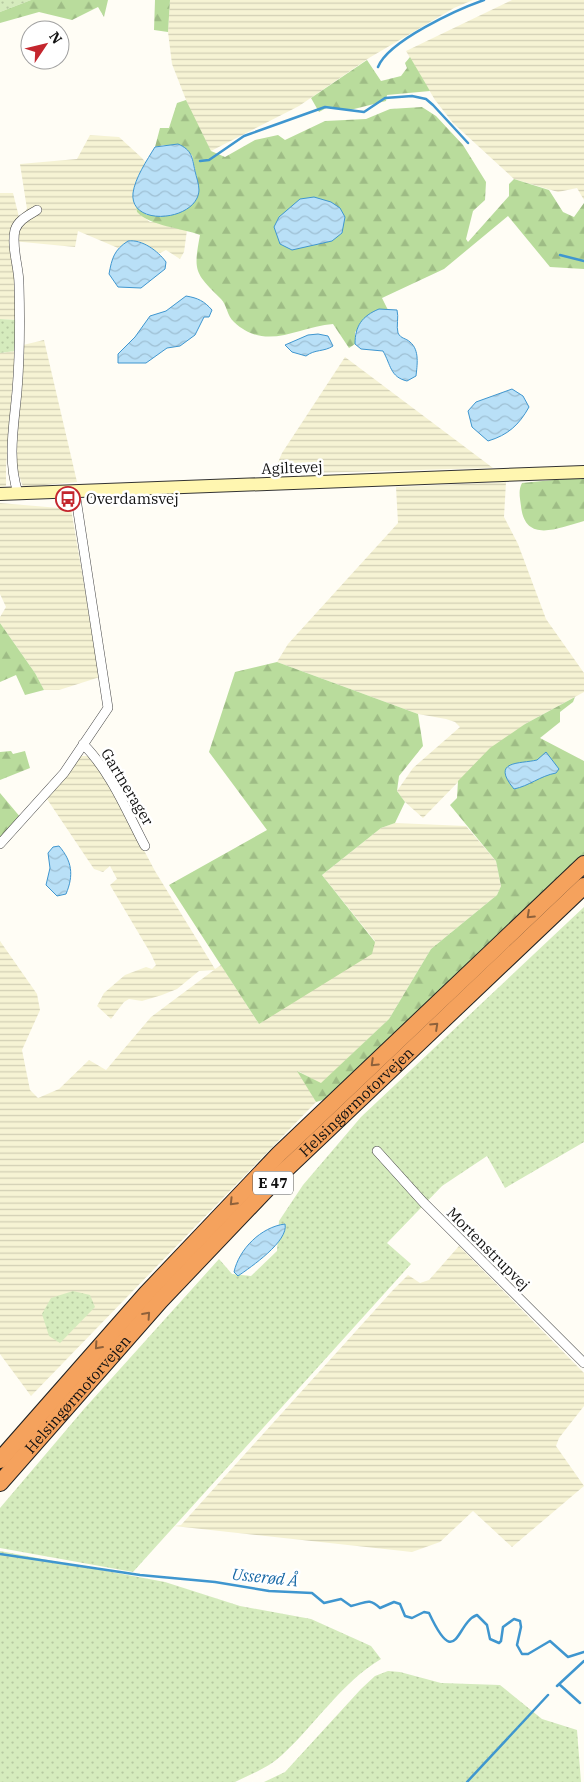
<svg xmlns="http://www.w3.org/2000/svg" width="584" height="1782" font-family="'IBM Plex Serif',serif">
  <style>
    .farmland { fill: url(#farmland-rules) }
    .green { fill: url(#green-dots) }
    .forest { fill: url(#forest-firs) }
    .water { fill: url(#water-waves); stroke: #3f96cf }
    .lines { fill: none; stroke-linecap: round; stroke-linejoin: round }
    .stream { stroke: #3f96cf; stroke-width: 2.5 }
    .street-casing { stroke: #444; stroke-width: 10 }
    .secondary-casing { stroke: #333; stroke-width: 14 }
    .highway-casing { stroke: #222; stroke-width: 18 }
    .street { stroke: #fff; stroke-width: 9 }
    .secondary { stroke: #fff6b0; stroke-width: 12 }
    .highway { stroke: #f5a25d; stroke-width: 16 }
    .oneway { stroke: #8e613b }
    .labels { text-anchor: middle; stroke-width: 5; stroke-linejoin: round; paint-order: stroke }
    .shield { fill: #fff; stroke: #585858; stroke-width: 1 }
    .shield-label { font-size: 14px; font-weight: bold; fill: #111 }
    .street-label { font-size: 15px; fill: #111; stroke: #fff }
    .poi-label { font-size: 15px; fill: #111; stroke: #fff; text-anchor: start }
    .water-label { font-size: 16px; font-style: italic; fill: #1768a6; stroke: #fff }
  </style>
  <defs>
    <pattern id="farmland-rules" width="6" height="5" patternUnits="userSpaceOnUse" patternTransform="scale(1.25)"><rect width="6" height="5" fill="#f6f3d4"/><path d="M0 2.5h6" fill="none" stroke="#d2cfb5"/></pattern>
    <pattern id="green-dots" width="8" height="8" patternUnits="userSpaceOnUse" patternTransform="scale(1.25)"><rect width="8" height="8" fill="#d5ebbd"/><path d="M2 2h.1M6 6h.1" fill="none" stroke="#b6c8a1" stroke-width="1.8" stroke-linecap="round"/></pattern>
    <pattern id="forest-firs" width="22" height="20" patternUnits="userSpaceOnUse" patternTransform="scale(1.25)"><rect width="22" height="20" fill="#b9dc9c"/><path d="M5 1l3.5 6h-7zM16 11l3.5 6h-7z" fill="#9ebc85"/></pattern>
    <pattern id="water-waves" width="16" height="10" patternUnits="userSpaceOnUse" patternTransform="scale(1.25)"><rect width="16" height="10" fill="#b9e0f7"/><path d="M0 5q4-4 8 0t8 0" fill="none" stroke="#9ebfd3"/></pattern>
  </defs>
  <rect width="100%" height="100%" fill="#fffdf5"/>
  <path class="farmland" d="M170 0H473L454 8 369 58 299 106 211 151 190 110 172 64 168 32Z
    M512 0H584V200L577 188 558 192 514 179 453 123 435 100 406 51Z
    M90 135 119 137 142 158 146 163 133 193 137 212 150 222H159L187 230 184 252 180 259 166 250 160 253 152 250 139 241H128L118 248 78 231 75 247 12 241 17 320 0 319V193H13L19 217 27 209 20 164 77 159Z
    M44 340 77 482 23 487 16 466 23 345Z
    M15 351 6 467V486L0 487V353Z
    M345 357 493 468 273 474 282 453Z
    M506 482 504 517 518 544 546 619 584 673V692L525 724 461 779 423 818 405 802 397 791 413 768 460 727 455 722 446 719 418 714 277 662 288 644 398 523 396 487Z
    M0 503 71 509 100 677 59 690H44L35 673 0 623V617L6 607 0 594Z
    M80 756H90L93 761 113 792 155 871 215 969 221 965 259 1024 375 941 322 875 381 828 395 823 466 826 496 861 501 886 497 895 431 949 389 1019 321 1084 298 1071 316 1102 31 1396 0 1354V941L37 994 40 1010 22 1050 30 1090 38 1098 59 1089 89 1060 106 1070 151 1017 214 970 199 971 177 989 162 995 142 1001 129 999 124 1002 111 1019 97 1006 104 993 125 975 146 967 152 969 156 965 151 954 110 885 117 879 110 866 103 872 94 869 47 799Z
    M459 1246 584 1373V1406L559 1438 556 1446 584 1486 512 1547 473 1511 440 1542 412 1552 174 1526 181 1525 393 1290 408 1275 420 1283 429 1280Z"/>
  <path class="green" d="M0 0H31L0 12Z
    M0 319 17 320 15 351 0 353Z
    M584 907V1142L505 1188 487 1156 442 1186 387 1243 411 1264 133 1572 0 1548V1508L84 1409 219 1259 232 1274 251 1276 277 1251 279 1221 303 1185 361 1117Z
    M73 1291 90 1295 95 1307 60 1343 49 1336 42 1314 51 1298Z
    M0 1551 165 1582 240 1606 311 1619 371 1646 381 1659C341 1683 316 1724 282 1755 268 1768 251 1774 235 1782H0Z
    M388 1671 400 1672 441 1683 500 1685 542 1719 577 1730 581 1782H264L285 1772 361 1689 375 1676Z"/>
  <path class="forest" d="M31 0H108L104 17 98 7 72 20 39 12 0 23V12Z
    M155 0H170L168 32 154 30Z
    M410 57 430 91 387 95 386 101 350 110 328 107 319 112 311 98 367 60 381 81 401 76 407 68 405 63Z
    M186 100 211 151 225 157 255 140 278 135 285 140 325 121 366 119 390 109 422 107 436 116 463 145 486 182 485 200 473 211 466 239 468 242 509 196V184L514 179 549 190 563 212 574 217 584 203V269L550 267 508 216 444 269 382 298 388 310H382L355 332V344L349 348 333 324C297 327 266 352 234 322 227 316 227 305 221 299 195 273 193 272 200 235 182 228 150 226 137 212L136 207 147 215 196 200 199 189 192 155 164 145 155 147 160 128H169L177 103Z
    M584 477V521C558 528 525 544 521 506 520 498 518 490 522 483Z
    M0 623 35 673 44 690 25 695 16 675 0 682Z
    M277 662 418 714 423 746 399 776 397 791 405 802 395 823 381 828 322 875 375 942 372 954 259 1024 169 885 267 830 209 752 235 672Z
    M575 697 573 702 560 712V722L540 738 584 761V855L326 1099 316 1102 297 1071 321 1083 389 1019 431 949 497 895 501 886 496 861 450 805 457 798 458 781 490 748 525 724Z
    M11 751 13 754 25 751 30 768 0 780V752Z
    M0 793 21 818 0 841Z"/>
  <path class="water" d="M178 144C192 150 192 157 195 171 196 176 199 184 199 190 198 221 129 228 133 193 135 178 147 160 155 147Z
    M314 197 331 202 340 208 345 217 342 233 332 241 292 250 280 244 274 227 279 217 300 199Z
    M128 241C142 239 158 251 166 262L165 269 141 288 118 287 109 274C112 258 114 250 128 241Z
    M186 296C198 298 204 301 212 310L209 317H204L195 335 180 346 167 348 146 363H118V354L135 337 150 316 166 311Z
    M379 309 397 310C399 317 396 326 398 333 401 339 406 338 410 342 420 350 417 366 416 376L407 381C390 377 391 365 383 351L361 349 355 344C355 326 362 316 379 309Z
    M318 334 328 336 333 346C324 352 315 349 306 356L292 352 285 345 308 335Z
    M512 389 523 396 529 407C519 425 508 435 488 441L472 427 468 411 476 402Z
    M546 752 559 769 556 773C540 776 529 786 514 789 490 760 520 764 537 760Z
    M59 846C72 861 74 875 66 894L57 896 46 885 50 868 48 853 53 847Z
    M285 1224C289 1241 251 1267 238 1276L234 1272C239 1249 261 1227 285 1224Z"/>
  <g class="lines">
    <path class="stream" d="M378 67C388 41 458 9 484 0
      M200 161 209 160 244 136 325 107 364 112 385 98 412 96 426 99 433 105 468 143
      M560 255 584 261
      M0 1554 140 1575 215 1582 269 1591 312 1593 324 1603 341 1599 351 1606C366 1603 368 1597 380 1608L394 1602 400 1604 405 1616 412 1618 424 1612 429 1613C457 1673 456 1622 477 1615L487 1625 490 1639 499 1643 501 1641 503 1627 514 1619 520 1621 521 1627 517 1645 522 1654H528L550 1641 568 1657 584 1652
      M559 1684 580 1703
      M557 1686 584 1661
      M467 1782 548 1695"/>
    <defs>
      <path id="street" d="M18 493C7 459 14 426 17 391 20 355 20 320 19 284 19 267 11 247 15 230 18 220 29 215 37 210
        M83 744C111 772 127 812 145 846
        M0 844 64 773 108 708 75 492
        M377 1151 423 1202 584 1363"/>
      <path id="secondary" d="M0 494 584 472"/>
      <g id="highway">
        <path d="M0 1460 146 1294 279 1154 584 864"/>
        <path id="s1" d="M0 1483 160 1301 281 1174 584 886"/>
      </g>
    </defs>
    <use href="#street" class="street-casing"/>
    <use href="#secondary" class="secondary-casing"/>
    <use href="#highway" class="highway-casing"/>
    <use href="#street" class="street"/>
    <use href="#secondary" class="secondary"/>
    <use href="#highway" class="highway"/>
  </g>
  <defs><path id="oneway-chevron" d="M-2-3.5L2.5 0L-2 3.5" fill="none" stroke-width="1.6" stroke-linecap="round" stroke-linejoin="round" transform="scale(1.25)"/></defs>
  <g class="oneway">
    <use href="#oneway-chevron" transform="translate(530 915) rotate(137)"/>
    <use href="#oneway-chevron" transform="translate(435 1026) rotate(-43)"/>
    <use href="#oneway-chevron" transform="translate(374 1063) rotate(136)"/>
    <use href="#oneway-chevron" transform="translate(233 1202) rotate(134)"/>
    <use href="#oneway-chevron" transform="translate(147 1315) rotate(-48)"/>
    <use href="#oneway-chevron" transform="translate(98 1346) rotate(132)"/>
  </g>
  <defs>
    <symbol id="bus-ring" viewBox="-11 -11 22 22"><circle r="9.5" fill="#fff" stroke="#c4262e" stroke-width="1.5"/><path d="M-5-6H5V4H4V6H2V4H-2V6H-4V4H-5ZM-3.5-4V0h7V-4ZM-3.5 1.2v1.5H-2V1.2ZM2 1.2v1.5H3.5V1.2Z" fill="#c4262e"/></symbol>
  </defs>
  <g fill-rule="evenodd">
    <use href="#bus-ring" x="54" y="485" width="28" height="28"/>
  </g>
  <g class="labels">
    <rect class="shield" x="253" y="1171.5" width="40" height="23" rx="4"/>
    <g class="shield-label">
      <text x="273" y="1188">E 47</text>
    </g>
    <g class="street-label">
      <text transform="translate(292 468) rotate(-2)" y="5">Agiltevej</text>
      <text transform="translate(127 787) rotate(59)" y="5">Gartnerager</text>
      <text dy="5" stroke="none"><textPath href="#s1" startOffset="522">Helsingørmotorvejen</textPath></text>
      <text transform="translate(488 1249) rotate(45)" y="5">Mortenstrupvej</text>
      <text dy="5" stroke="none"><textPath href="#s1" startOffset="118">Helsingørmotorvejen</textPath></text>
    </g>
    <g class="poi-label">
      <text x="86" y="504">Overdamsvej</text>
    </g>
    <g class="water-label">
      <text transform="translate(265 1577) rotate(6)" y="6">Usserød Å</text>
    </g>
  </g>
  <g transform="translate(45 45) rotate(55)"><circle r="24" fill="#ffffff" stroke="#a0a0a0"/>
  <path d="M0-4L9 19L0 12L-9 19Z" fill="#c4262e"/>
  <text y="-8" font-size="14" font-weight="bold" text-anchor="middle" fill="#111111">N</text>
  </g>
</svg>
